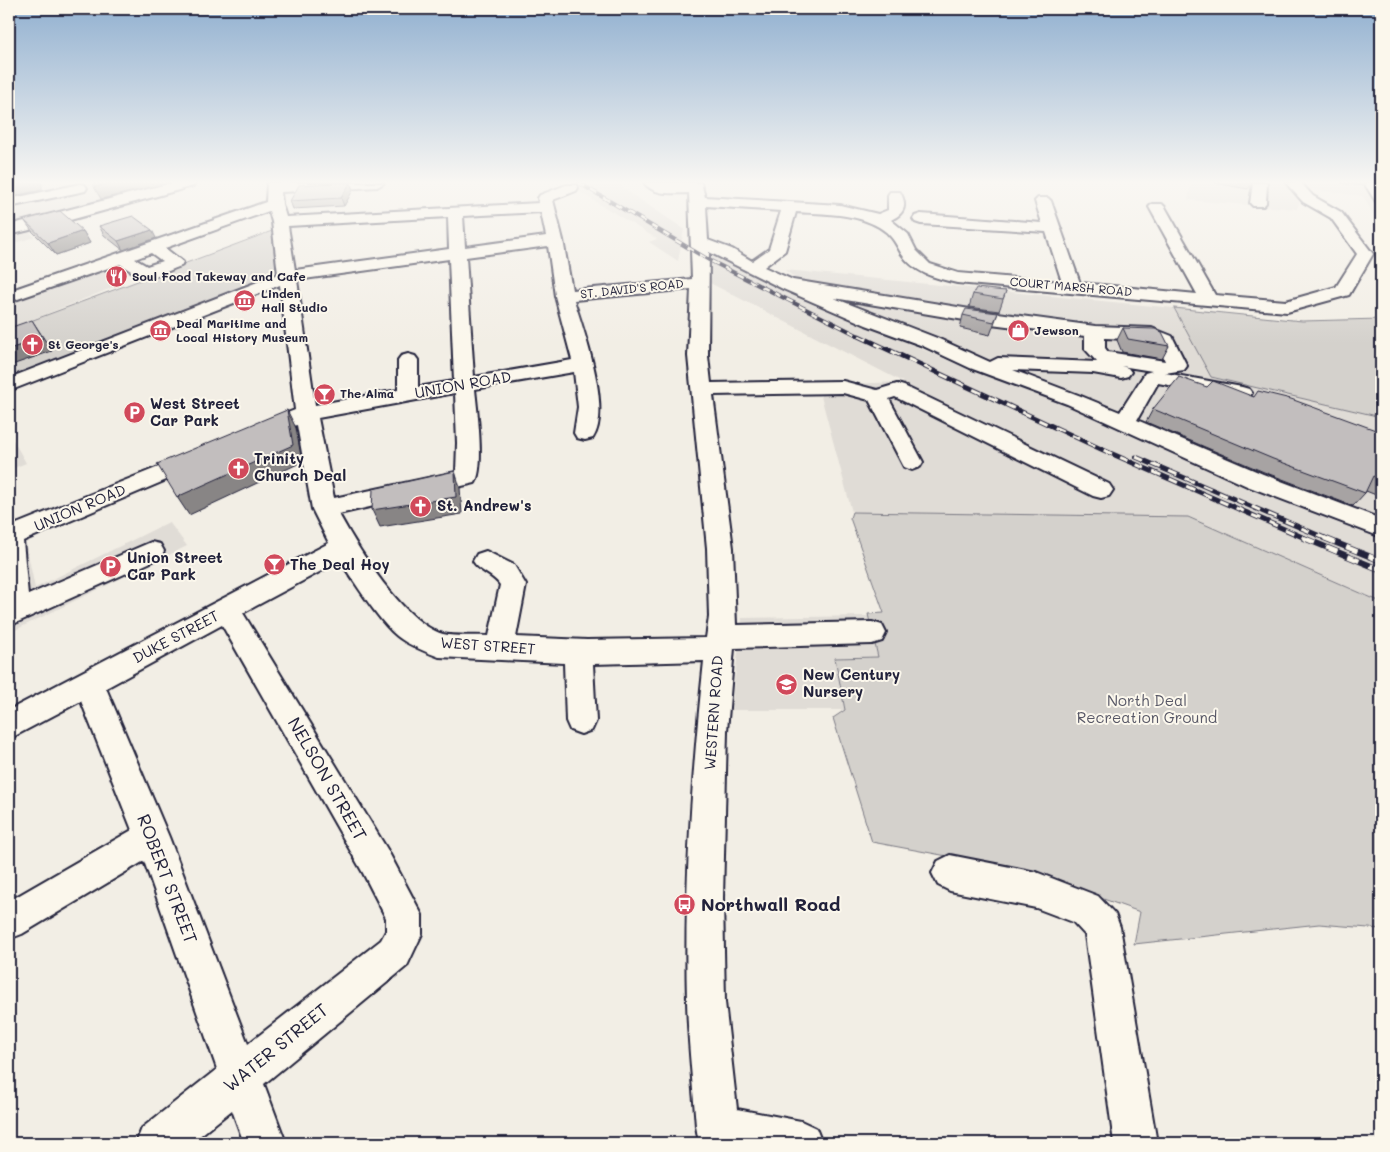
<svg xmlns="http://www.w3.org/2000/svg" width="1390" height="1152" font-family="Mali,sans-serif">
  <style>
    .built { fill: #e0dcd6 }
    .green { fill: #d4d1cc; stroke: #7b7a84 }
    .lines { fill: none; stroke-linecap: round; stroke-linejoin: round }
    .minor-casing { stroke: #22223b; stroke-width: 4 }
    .minor { fill: #fbf7ec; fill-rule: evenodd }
    .rail-far2-casing { stroke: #22223b; stroke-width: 4 }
    .rail-far1-casing { stroke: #22223b; stroke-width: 5 }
    .rail-casing { stroke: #22223b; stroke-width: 6 }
    .rail-far2 { stroke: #fbf7ec; stroke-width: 2.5; stroke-dasharray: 7; stroke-linecap: butt }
    .rail-far1 { stroke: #fbf7ec; stroke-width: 3; stroke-dasharray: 9; stroke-linecap: butt }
    .rail { stroke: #fbf7ec; stroke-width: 4.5; stroke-dasharray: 12; stroke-linecap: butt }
    .wall { fill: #a7a3a3; stroke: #22223b }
    .shaded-wall { fill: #888585; stroke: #22223b }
    .building { fill: #c2bebe; stroke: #22223b }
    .labels { text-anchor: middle; stroke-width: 4; stroke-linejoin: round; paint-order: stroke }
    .far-poi-label { font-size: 12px; font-weight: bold; fill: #22223b; stroke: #fbf7ec; text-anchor: start }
    .far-street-label { font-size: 12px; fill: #22223b; stroke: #fbf7ec }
    .street-label { font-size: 15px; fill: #22223b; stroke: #fbf7ec }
    .poi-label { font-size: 15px; font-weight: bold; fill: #22223b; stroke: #fbf7ec; text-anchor: start }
    .park-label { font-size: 15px; fill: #575766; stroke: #fbf7ec }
    .near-street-label { font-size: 18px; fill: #22223b; stroke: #fbf7ec }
    .near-poi-label { font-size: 18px; font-weight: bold; fill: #22223b; stroke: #fbf7ec; text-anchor: start }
  </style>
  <rect width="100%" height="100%" fill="#f2eee5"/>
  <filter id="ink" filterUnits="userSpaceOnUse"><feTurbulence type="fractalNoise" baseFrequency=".02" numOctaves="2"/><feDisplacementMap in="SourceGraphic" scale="10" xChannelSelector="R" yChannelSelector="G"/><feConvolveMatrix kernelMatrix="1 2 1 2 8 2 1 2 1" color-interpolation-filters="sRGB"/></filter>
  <g filter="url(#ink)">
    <path class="built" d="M9 183H177L29 230 34 237 9 245Z
      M565 183H618L633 195 684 229 678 261 649 242 657 239Z
      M1191 183H1381V228L1363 196 1304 189 1297 209 1188 200Z
      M703 247 793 293 982 375 875 317 811 291 785 270 1174 308 1211 377 1381 417V602L1188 517 852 512 818 385 903 382 706 281Z
      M106 263 124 283 9 329V286L17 293Z
      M9 433 26 463 9 470Z
      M9 504 24 535 35 588 169 522 187 546 9 633Z
      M869 616 878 657 835 658 845 710H731L742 618Z"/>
    <path class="green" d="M272 231 281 274 9 377V329Z
      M1174 308 1302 321 1381 319V417L1211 377Z
      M852 512 1188 517 1381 602V929L1319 924 1134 944 1140 912 1022 870 872 842 833 718 845 710 835 658 878 657 868 614 884 613 850 518Z"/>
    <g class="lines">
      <defs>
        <path id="minor" d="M171 183H195L193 186 63 222 9 235V225Z
          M267 183H384L377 187 281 192 282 204 286 217 539 203 538 198 540 195 566 185H576L578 188 576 191 553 200 563 240 572 290 692 279 689 193C673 193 655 196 644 183H701L705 197 840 205 878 214 888 210V195L890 192H900C908 206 904 214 891 220L908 234 916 250 930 264 958 273 1062 282 1046 232 921 224 915 222 913 219 915 216 921 214 1042 223 1035 201 1038 198H1048L1051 201 1080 283 1197 294 1149 207 1152 204H1162L1165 207 1215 295 1286 301 1336 287 1357 254 1331 218 1303 202 1286 183H1301L1313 196 1341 212 1373 254 1349 295 1287 312 957 283C935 278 914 273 901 253 895 242 891 234 879 227 855 213 824 214 796 212L785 251 764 267 793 280 976 310 1095 326 1152 328 1172 336 1187 366 1184 370 1165 373 1242 387 1249 389 1252 393 1249 397 1242 399 1158 383 1137 420 1263 474 1381 519V537L1247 486 1067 404 970 368 923 346 866 325 783 289 709 252 708 356 711 383 843 381 877 390 897 384 904 386 1109 484 1113 490 1109 496 1101 498 1093 496 895 397 889 399 923 462 920 467 912 470 904 467 869 400 843 393 713 395 733 548 736 625 872 622 882 625 886 633 882 641 872 644 734 648 727 731 723 898 725 1002 737 1109 801 1121 816 1128 822 1143H699L696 1126C693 1085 688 1043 687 1001 684 888 692 773 704 661L593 664 596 721 592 730 581 734 570 730 566 721 564 663 439 657C426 652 408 645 397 636 377 619 355 582 340 561L243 613 387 849 422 915V934L407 966 264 1084 286 1143H244L232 1110 191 1143H136L142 1128 217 1069 144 861 22 934 9 939V901L132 830 81 701 9 739V710L329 543 312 509 297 425 290 427 282 425 279 420 282 415 295 410 280 285 9 391V378L278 274 272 222 269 211 165 248 183 262 181 266C149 278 150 284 120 264L9 302V291L266 202ZM706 206 781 211 769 249 752 261 732 249 708 240ZM541 212 546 236 465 247 463 216ZM448 217 449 249 295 270 288 226ZM548 246 555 296 572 360 474 377 466 257ZM151 253 162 261 147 266 135 259ZM449 259 454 381 418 387V360L415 356 408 354 401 356 398 360V390L315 405 297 280ZM691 289 688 356 707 548 709 617 706 638 587 640 516 637 526 585 514 565 486 551 477 554 473 561C479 572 493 574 500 585L489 636C474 635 456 637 443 634 403 622 358 549 339 514L475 483C485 467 477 409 475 389L574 372 578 407 574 433 577 438 585 440 593 438C612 409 584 332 574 300ZM834 298 976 322 1085 336V349L1097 362 998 358 990 362 937 338ZM1105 338 1149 340 1157 343 1165 361 1108 352 1105 348ZM1121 366 1152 371 1145 373 1120 412 1081 396 1013 370 1093 373 1121 378 1128 376 1131 372 1128 368ZM455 393 457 443 456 472 334 498 318 418ZM222 625 363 873 386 918V931L381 940 248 1044 169 837 106 688Z
          M1253 183H1267L1266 203 1263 206H1253L1250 203Z
          M1364 183H1378L1381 188V203L1376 202Z
          M80 184 85 185 87 188 85 191 9 207V199Z
          M196 452 204 454 207 459 204 464 23 541 28 595 151 542 160 544 164 551 160 558 9 626V527Z
          M950 855 1036 872 1098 896 1115 914 1120 927 1157 1143H1114L1085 935 1073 922 1036 908 950 891 938 885 932 873 938 861Z"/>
      </defs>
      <use href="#minor" class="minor-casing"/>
      <use href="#minor" class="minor"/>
      <defs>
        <path id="rail-far2" d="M579 183 709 260 861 337"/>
        <path id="rail-far1" d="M859 336 1101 449 1307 539
          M1136 457 1327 539"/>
        <path id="rail" d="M1304 538 1381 570
          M1324 538 1381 561"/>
      </defs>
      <use href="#rail-far2" class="rail-far2-casing"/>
      <use href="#rail-far1" class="rail-far1-casing"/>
      <use href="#rail" class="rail-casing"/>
      <use href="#rail-far2" class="rail-far2"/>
      <use href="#rail-far1" class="rail-far1"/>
      <use href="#rail" class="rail"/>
    </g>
    <path class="wall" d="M336 183H351L353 190 344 206 293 209 290 201Z
      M1215 183H1252L1248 189Z
      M1341 183H1365L1364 186Z
      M24 220 83 231 90 243 56 255 32 231Z
      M99 226 156 238 123 250 104 235Z
      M1006 291 999 311 969 307 973 294Z
      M998 313 990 335 960 328 963 315Z
      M1123 328 1169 346 1162 359 1122 352 1117 340Z
      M1207 387 1254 397 1381 432V497L1366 491 1365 493 1353 506 1264 472 1146 422 1153 409Z"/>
    <path class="shaded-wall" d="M17 183H42V190L9 197V185Z
      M111 183H168L101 199 94 187Z
      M350 183 353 190 344 206 341 198Z
      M152 230 156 238 123 250 118 241Z
      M83 231 90 243 56 255 48 243Z
      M32 320 52 351 9 366V349Z
      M287 410 296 428 302 462 189 515 177 497Z
      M455 471 460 488 462 514 380 527 372 510Z"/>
    <path class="building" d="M94 183H111L94 187Z
      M336 183H350L341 198 290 201 299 185Z
      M60 211 83 231 48 243 24 220Z
      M133 216 152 230 118 241 99 226Z
      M976 288 1006 291 1003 299 973 294Z
      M966 309 998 313 994 322 963 315Z
      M32 320 43 338 9 349V328Z
      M1123 328 1155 329 1162 332 1169 346 1128 339Z
      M1179 377 1207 387 1213 381 1254 397 1258 391 1291 399 1381 432V479L1373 476 1365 493 1273 459 1153 409Z
      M287 410 293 445 177 497 157 464Z
      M455 471 456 497 372 510 373 489Z"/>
  </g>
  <linearGradient id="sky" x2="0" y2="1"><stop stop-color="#91b0d0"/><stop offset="0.53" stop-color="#f9f7f3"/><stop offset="1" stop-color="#f9f7f3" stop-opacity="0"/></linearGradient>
  <rect width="1390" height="344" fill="url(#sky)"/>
  <defs>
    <symbol id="restaurant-disc" viewBox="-11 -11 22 22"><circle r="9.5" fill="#d1495b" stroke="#fbf7ec"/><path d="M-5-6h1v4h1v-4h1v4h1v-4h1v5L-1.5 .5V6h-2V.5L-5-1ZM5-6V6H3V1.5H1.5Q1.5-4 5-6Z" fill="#fff"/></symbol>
    <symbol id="museum-disc" viewBox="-11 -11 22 22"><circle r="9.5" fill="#d1495b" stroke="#fbf7ec"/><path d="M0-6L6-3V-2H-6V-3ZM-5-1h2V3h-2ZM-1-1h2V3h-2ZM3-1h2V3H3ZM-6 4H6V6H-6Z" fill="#fff"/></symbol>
    <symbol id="shop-disc" viewBox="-11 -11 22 22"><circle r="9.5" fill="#d1495b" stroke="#fbf7ec"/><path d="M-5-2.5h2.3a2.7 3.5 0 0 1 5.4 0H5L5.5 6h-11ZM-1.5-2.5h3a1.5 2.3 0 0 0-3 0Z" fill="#fff"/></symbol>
    <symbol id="church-disc" viewBox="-11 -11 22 22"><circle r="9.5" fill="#d1495b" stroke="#fbf7ec"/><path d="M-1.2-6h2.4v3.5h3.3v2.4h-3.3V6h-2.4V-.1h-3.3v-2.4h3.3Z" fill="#fff"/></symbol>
    <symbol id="bar-disc" viewBox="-11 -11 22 22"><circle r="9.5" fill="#d1495b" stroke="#fbf7ec"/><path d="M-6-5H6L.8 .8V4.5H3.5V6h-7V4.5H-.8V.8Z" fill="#fff"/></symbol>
    <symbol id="parking-disc" viewBox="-11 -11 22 22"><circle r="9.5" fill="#d1495b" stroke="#fbf7ec"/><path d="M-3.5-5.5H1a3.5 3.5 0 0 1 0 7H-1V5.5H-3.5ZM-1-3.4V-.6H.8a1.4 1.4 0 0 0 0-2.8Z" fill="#fff"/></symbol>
    <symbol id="school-disc" viewBox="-11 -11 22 22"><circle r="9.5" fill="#d1495b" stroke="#fbf7ec"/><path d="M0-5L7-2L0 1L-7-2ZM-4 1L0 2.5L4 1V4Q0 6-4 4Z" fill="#fff"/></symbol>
    <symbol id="bus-disc" viewBox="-11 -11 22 22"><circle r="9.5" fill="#d1495b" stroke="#fbf7ec"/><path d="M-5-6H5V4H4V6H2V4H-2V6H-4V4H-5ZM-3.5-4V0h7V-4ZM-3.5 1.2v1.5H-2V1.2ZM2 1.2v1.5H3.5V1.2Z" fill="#fff"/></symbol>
  </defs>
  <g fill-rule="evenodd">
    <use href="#restaurant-disc" x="104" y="264" width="25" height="25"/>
    <use href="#museum-disc" x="232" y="288" width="25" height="25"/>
    <use href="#museum-disc" x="148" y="318" width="25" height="25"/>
    <use href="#shop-disc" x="1006" y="318" width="25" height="25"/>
    <use href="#church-disc" x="20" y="332" width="25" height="25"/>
    <use href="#bar-disc" x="312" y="382" width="25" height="25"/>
    <use href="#parking-disc" x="122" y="400" width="25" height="25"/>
    <use href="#church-disc" x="226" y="456" width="25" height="25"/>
    <use href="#church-disc" x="408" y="494" width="25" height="25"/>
    <use href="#bar-disc" x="262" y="552" width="25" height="25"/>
    <use href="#parking-disc" x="98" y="554" width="25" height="25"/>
    <use href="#school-disc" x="774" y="672" width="25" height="25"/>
    <use href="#bus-disc" x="672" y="892" width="25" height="25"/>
  </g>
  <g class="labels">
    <g class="far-poi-label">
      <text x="132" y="281">Soul Food Takeway and Cafe</text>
      <text x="261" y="298">Linden<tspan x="261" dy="14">Hall Studio</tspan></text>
      <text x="176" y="328">Deal Maritime and<tspan x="176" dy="14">Local History Museum</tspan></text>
      <text x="1034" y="335">Jewson</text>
      <text x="48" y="349">St George's</text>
      <text x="340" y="398">The Alma</text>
    </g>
    <g class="far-street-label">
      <text transform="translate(1071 287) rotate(5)" y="4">COURT MARSH ROAD</text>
      <text transform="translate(632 289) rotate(-6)" y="4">ST. DAVID'S ROAD</text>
    </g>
    <g class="street-label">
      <text transform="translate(463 385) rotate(-10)" y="5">UNION ROAD</text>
      <text transform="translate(80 508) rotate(-23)" y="5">UNION ROAD</text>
      <text transform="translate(176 637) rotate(-28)" y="5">DUKE STREET</text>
      <text transform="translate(488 646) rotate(4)" y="5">WEST STREET</text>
      <text transform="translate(714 713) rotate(-86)" y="5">WESTERN ROAD</text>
    </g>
    <g class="poi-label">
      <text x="150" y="409">West Street<tspan x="150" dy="17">Car Park</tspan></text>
      <text x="254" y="464">Trinity<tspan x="254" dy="17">Church Deal</tspan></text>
      <text x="437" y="511">St. Andrew's</text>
      <text x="127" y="563">Union Street<tspan x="127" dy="17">Car Park</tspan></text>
      <text x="290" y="570">The Deal Hoy</text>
      <text x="803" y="680">New Century<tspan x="803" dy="17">Nursery</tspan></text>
    </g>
    <g class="park-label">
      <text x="1147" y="706">North Deal<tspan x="1147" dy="17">Recreation Ground</tspan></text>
    </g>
    <g class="near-street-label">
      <text transform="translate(327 779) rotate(60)" y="6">NELSON STREET</text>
      <text transform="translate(167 879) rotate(69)" y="6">ROBERT STREET</text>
      <text transform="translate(276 1048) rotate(-39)" y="6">WATER STREET</text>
    </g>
    <g class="near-poi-label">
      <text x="701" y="911">Northwall Road</text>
    </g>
  </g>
  <rect width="1390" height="1152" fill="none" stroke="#fbf7ec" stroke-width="30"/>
  <rect x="15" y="15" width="1360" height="1122" fill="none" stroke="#22223b" stroke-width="2" filter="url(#ink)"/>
</svg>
